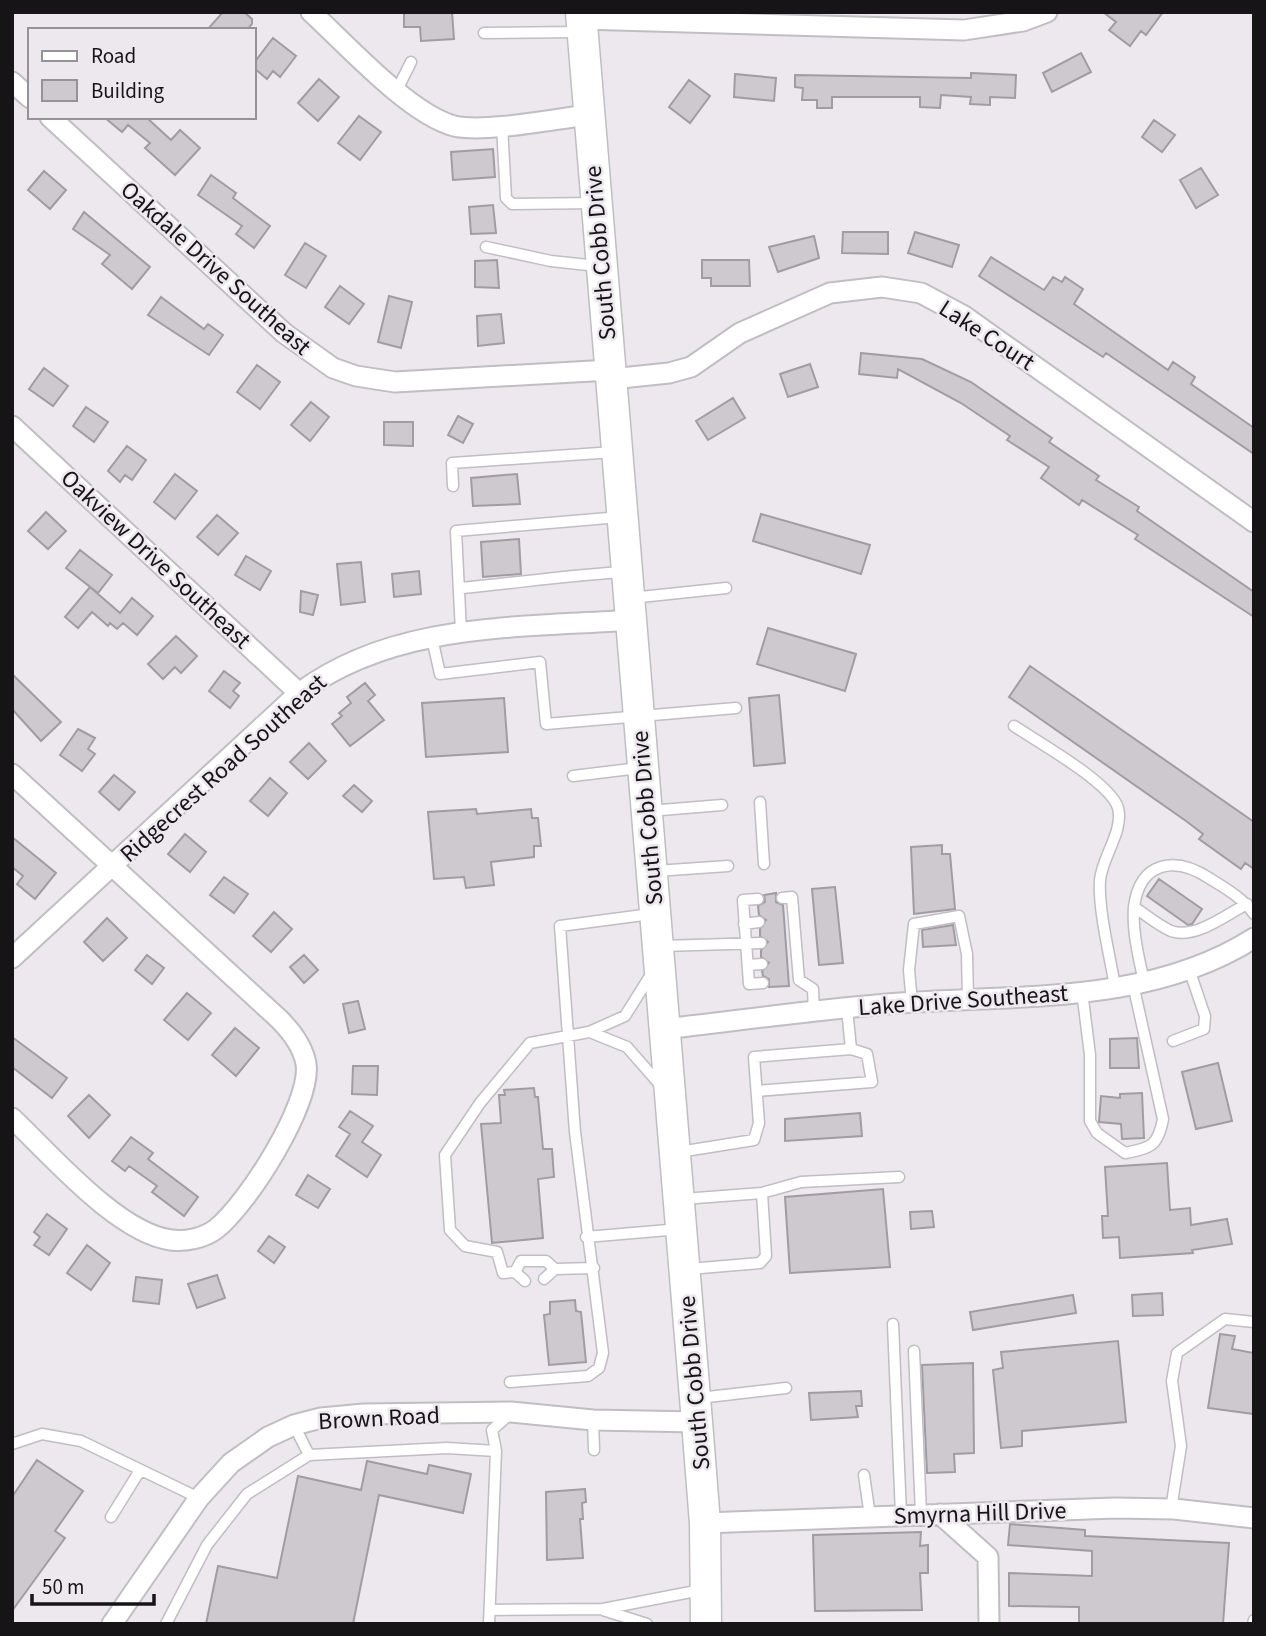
<svg xmlns="http://www.w3.org/2000/svg" width="1266" height="1636" font-family="'Source Sans 3',sans-serif">
  <style>
    .building { fill: #cdc9cf; stroke: #a09da2; stroke-width: 2 }
    .lines { fill: none; stroke-linecap: round; stroke-linejoin: round }
    .lane-casing { stroke: #c0bdc3; stroke-width: 13 }
    .street-casing { stroke: #c0bdc3; stroke-width: 23 }
    .primary-casing { stroke: #c0bdc3; stroke-width: 33 }
    .lane { stroke: #fff; stroke-width: 10 }
    .street { stroke: #fff; stroke-width: 19 }
    .primary { stroke: #fff; stroke-width: 30 }
    .labels { text-anchor: middle; stroke-width: 5; stroke-linejoin: round; paint-order: stroke }
    .street-label { font-size: 24px; fill: #161417; stroke: #ece8ee }
  </style>
  <rect width="100%" height="100%" fill="#ece8ee"/>
  <path class="building" d="M223 12H244L252 19V24L247 30H207Z
    M404 12H452L454 39 421 41 420 27H404Z
    M1103 12H1163L1146 35 1141 31 1130 46 1109 30 1116 22Z
    M273 38 296 56 280 77 273 71 267 79 254 68V63Z
    M1081 53 1091 72 1052 92 1043 73Z
    M971 73 1016 75 1015 98 990 97V105L970 104 971 97 941 95 940 108 920 107V97H832V108H817V100H802L803 88 795 87V75L971 78Z
    M735 74 776 78 774 101 734 97Z
    M319 79 339 97 318 121 298 103Z
    M689 80 710 96 690 123 669 107Z
    M359 116 381 132 360 160 338 143Z
    M104 117H146L171 140 180 130 200 148 175 175 145 148 150 143 128 125 122 132Z
    M1154 120 1175 135 1162 152 1142 137Z
    M493 149 495 177 453 180 451 152Z
    M1201 168 1218 195 1196 208 1180 180Z
    M44 171 66 190 50 209 28 190Z
    M211 175 236 193 233 198 270 226 254 248 236 234 242 226 198 195Z
    M493 205 496 233 471 234 469 207Z
    M84 212 150 267 132 289 102 264 110 255 73 229Z
    M843 232H888V254L842 253Z
    M915 232 959 245 952 267 908 253Z
    M814 236 819 258 778 272 769 247Z
    M305 243 326 256 306 288 285 275Z
    M991 257 1044 290 1053 277 1062 282 1065 277 1083 289 1074 304 1168 370 1173 362 1195 377 1191 384 1254 428V454L1106 353 1103 357 979 276Z
    M497 260 499 288 475 287V261Z
    M702 260H749L750 286H711V278H702Z
    M340 286 364 304 349 324 325 307Z
    M389 296 412 302 401 348 378 342Z
    M161 297 204 329 208 324 223 335 209 355 148 315Z
    M501 314 504 343 478 346 477 316Z
    M861 353 922 359 971 382 1052 438 1049 442 1099 476 1096 480 1139 507 1137 511 1254 592V617L1135 539 1138 535 1082 500 1079 505 1041 478 1049 467 1007 440 1010 436 961 403 898 369 897 378 859 374Z
    M810 364 818 387 788 397 780 374Z
    M257 365 280 382 260 409 237 392Z
    M44 368 68 386 53 406 29 389Z
    M733 398 745 418 708 440 696 421Z
    M311 402 329 417 310 441 291 425Z
    M86 407 108 422 94 442 73 426Z
    M458 416 473 424 463 443 448 435Z
    M384 422H413V446L384 445Z
    M127 446 146 460 132 480 125 475 120 482 108 471Z
    M175 474 197 491 175 519 154 502Z
    M517 474 520 504 473 506 471 478Z
    M46 512 66 531 48 549 28 531Z
    M761 514 870 545 861 574 753 541Z
    M217 515 238 533 218 555 197 537Z
    M519 539 521 574 483 577 481 542Z
    M80 550 112 575 98 593 66 568Z
    M246 556 271 571 260 590 235 575Z
    M361 562 365 602 341 605 337 564Z
    M419 571 421 594 394 597 392 574Z
    M90 587 120 613 132 598 153 616 137 635 123 623 117 629 110 623 108 626 92 612 78 628 65 617Z
    M301 591 318 595 313 615 300 612Z
    M768 628 856 654 845 691 757 664Z
    M176 636 197 656 181 673 175 667 163 679 148 664Z
    M1030 666 1254 822V869L1245 863 1241 869 1199 839 1203 834 1186 821 1009 697Z
    M224 671 240 683 233 691 239 696 230 708 209 691Z
    M12 674 61 722 41 741 12 709Z
    M365 683 375 695 368 701 384 720 350 746 332 724 342 716 339 713 351 703 347 697Z
    M779 695 785 763 754 766 749 698Z
    M504 698 508 752 426 757 422 703Z
    M78 729 95 738 88 749 95 754 82 771 60 755Z
    M309 743 326 761 308 779 290 762Z
    M114 775 135 792 119 810 99 792Z
    M270 778 287 793 268 816 250 801Z
    M354 785 372 801 362 812 343 796Z
    M476 809 477 814 531 809 532 818H538L541 846H534V857L491 862 494 885 466 888 464 877 434 879 428 812Z
    M185 834 206 852 190 872 168 854Z
    M12 837 56 873 35 899 17 884 23 876 12 867Z
    M942 845V854H950L955 909 914 914 911 847Z
    M224 877 248 894 234 913 210 895Z
    M1159 879 1202 909 1192 924 1188 925 1147 896Z
    M835 887 843 963 819 965 812 889Z
    M776 893V902L783 905 789 986 769 987V979L763 976 762 971 769 963 761 957V950L768 942 760 936V929L766 920 759 915 758 906 765 902 764 895Z
    M274 912 292 929 271 952 253 936Z
    M107 918 127 938 103 961 84 942Z
    M953 925 956 945 923 947 922 930Z
    M147 955 164 968 152 984 135 970Z
    M304 955 318 970 304 983 290 967Z
    M187 993 211 1013 188 1040 164 1020Z
    M358 1001 365 1029 349 1033 343 1004Z
    M235 1028 259 1048 236 1076 212 1055Z
    M12 1037 67 1078 52 1098 12 1067Z
    M1137 1038 1139 1068H1110V1039Z
    M1218 1063 1232 1121 1196 1129 1182 1072Z
    M353 1066H378L377 1095 352 1094Z
    M534 1088 535 1097H538L543 1149H552L554 1177 538 1179 543 1238 492 1243 481 1124 501 1123 499 1095H505L504 1090Z
    M1142 1093 1144 1138 1122 1139 1121 1124 1099 1122 1101 1096 1120 1098V1094Z
    M89 1095 110 1115 89 1138 68 1116Z
    M350 1111 373 1126 362 1142 381 1155 367 1177 336 1156 350 1134 339 1127Z
    M860 1113 862 1136 785 1141V1119Z
    M131 1137 153 1153 148 1159 198 1197 184 1216 152 1192 157 1186 129 1166 125 1171 112 1161Z
    M1167 1163 1170 1210 1190 1208 1191 1225 1227 1219 1232 1244 1192 1250 1193 1253 1120 1258 1119 1237 1103 1238 1102 1216H1108L1105 1167Z
    M308 1175 330 1189 318 1208 296 1195Z
    M883 1189 890 1267 790 1273 785 1197Z
    M932 1211 934 1227 911 1229 910 1212Z
    M47 1214 67 1229 49 1255 34 1245 40 1237 34 1232Z
    M269 1236 285 1247 274 1263 258 1251Z
    M87 1245 110 1263 91 1290 67 1273Z
    M217 1275 225 1298 197 1308 188 1284Z
    M136 1277 162 1280 159 1304 133 1301Z
    M1162 1293 1163 1315 1133 1316 1132 1295Z
    M1073 1295 1076 1313 973 1330 970 1312Z
    M575 1300 576 1311 581 1312 586 1362 549 1365 544 1315 550 1314V1302Z
    M1220 1334 1235 1336 1232 1349 1254 1353V1414L1208 1408Z
    M1118 1341 1126 1422 1022 1431V1446L1001 1448 993 1370 1003 1368 1001 1352Z
    M973 1363 974 1453 954 1454 955 1472 927 1473 922 1365Z
    M861 1391 862 1406H856L858 1417 811 1420 809 1393Z
    M37 1460 83 1491 55 1531 65 1538 12 1611V1497Z
    M367 1461 427 1474 429 1465 471 1474 463 1513 379 1495 353 1624H206L218 1566 277 1578 298 1476 361 1490Z
    M585 1489 586 1502 582 1503 583 1519H580L583 1558 547 1560 546 1492Z
    M1010 1524 1085 1530V1536L1229 1543 1223 1624H1079V1607L1009 1606V1573L1092 1576V1551L1008 1545Z
    M921 1532 920 1546 928 1545V1573H920L922 1610 815 1611 813 1535Z"/>
  <g class="lines">
    <defs>
      <path id="lane" d="M484 33 578 32
        M397 90 411 62
        M502 126 506 198 512 204 595 203
        M486 247 551 261 597 266
        M453 486 452 463 614 452
        M461 588C516 583 569 575 624 572
        M631 598 726 588
        M461 632 456 531 620 517
        M432 638 440 674 540 662 546 724 736 708
        M1014 726C1038 742 1111 783 1118 808 1124 831 1102 857 1100 880 1098 909 1110 957 1115 986
        M573 776 639 768
        M760 802 764 864
        M649 811 722 805
        M656 871 728 866
        M782 898 792 897 799 980 813 989 814 1012
        M758 899 743 900 749 984 763 983
        M1134 907C1146 915 1159 926 1171 931 1195 940 1227 914 1247 904
        M744 924 759 922
        M662 946 761 943
        M748 965 762 964
        M1144 982C1139 959 1132 931 1134 907 1140 861 1175 856 1209 878 1225 888 1243 898 1254 914
        M1082 991 1090 1055V1121L1097 1133 1125 1153C1151 1148 1158 1146 1163 1119L1133 984
        M912 1003 909 970 914 924 959 916 967 954 968 1000
        M590 1032 627 1047 662 1087
        M1173 1041 1204 1029 1205 1016 1189 969
        M757 1091 872 1082 867 1054 851 1049
        M679 1152 754 1140 759 1123 754 1057 851 1049 847 1009
        M762 1193 801 1182 899 1177
        M683 1199 762 1193 766 1256 760 1263 689 1269
        M586 1237 680 1229
        M515 1272 521 1261H546L555 1269
        M544 1279 555 1269 594 1268
        M525 1281 515 1272 503 1273 497 1252 465 1246 450 1230 445 1155 480 1103 530 1043 589 1032 625 1016 652 973
        M893 1324 901 1515
        M914 1351 921 1514
        M510 1382 588 1376 599 1368 603 1353 575 1132 560 926 651 914
        M699 1398 786 1388
        M593 1420 594 1450
        M294 1425 309 1455
        M12 1444 42 1434 81 1441 199 1498
        M864 1475 870 1516
        M1171 1509 1181 1446 1172 1381 1177 1353 1225 1319 1254 1322
        M111 1517 139 1472
        M490 1610 603 1609 701 1590
        M603 1610 647 1624
        M166 1624 207 1545 247 1494 309 1455 447 1448 496 1451 492 1430 509 1415
        M489 1624 496 1451
        M1253 1624 1254 1620"/>
      <path id="street" d="M311 12C346 44 409 114 454 126 485 133 554 119 588 115
        M581 19 964 30 1023 21 1047 12
        M12 82 30 98
        M50 117 284 333 333 368 356 376 395 382 610 370
        M611 379 669 373 691 367 740 333 830 293 882 287 921 293 964 316 1254 522
        M12 426 299 693
        M12 774 279 1019C291 1031 303 1046 306 1064 312 1103 247 1205 216 1229 204 1238 186 1242 171 1240 118 1233 51 1155 12 1118
        M12 958 299 693C394 622 518 628 632 620
        M664 1029C735 1021 805 1011 876 1005 1001 993 1143 1009 1254 938
        M940 1514 988 1557 989 1624
        M705 1523 1115 1508 1174 1509 1254 1518
        M112 1624 199 1498 231 1463 268 1437 294 1425 321 1418 364 1414 511 1412 593 1420 697 1422"/>
      <path id="primary" d="M581 12 697 1422 705 1523 706 1624"/>
    </defs>
    <use href="#lane" class="lane-casing"/>
    <use href="#street" class="street-casing"/>
    <use href="#primary" class="primary-casing"/>
    <use href="#lane" class="lane"/>
    <use href="#street" class="street"/>
    <use href="#primary" class="primary"/>
  </g>
  <g class="labels">
    <g class="street-label">
      <text transform="translate(600 253) rotate(-95)" y="8">South Cobb Drive</text>
      <text transform="translate(216 268) rotate(42)" y="8">Oakdale Drive Southeast</text>
      <text transform="translate(987 335) rotate(33)" y="8">Lake Court</text>
      <text transform="translate(156 559) rotate(43)" y="8">Oakview Drive Southeast</text>
      <text transform="translate(223 768) rotate(-42)" y="8">Ridgecrest Road Southeast</text>
      <text transform="translate(647 818) rotate(-95)" y="8">South Cobb Drive</text>
      <text transform="translate(963 1000) rotate(-4)" y="8">Lake Drive Southeast</text>
      <text transform="translate(694 1383) rotate(-95)" y="8">South Cobb Drive</text>
      <text transform="translate(379 1418) rotate(-3)" y="8">Brown Road</text>
      <text transform="translate(980 1513) rotate(-2)" y="8">Smyrna Hill Drive</text>
    </g>
  </g>
  <rect width="1266" height="1636" fill="none" stroke="#161417" stroke-width="28"/>
  <rect x="28" y="28" width="228" height="91" fill="#ece8ee" stroke="#969398" stroke-width="2"/>
  <rect x="42" y="51" width="35" height="10" fill="#ffffff" stroke="#969398" stroke-width="2"/>
  <text x="91" y="63" font-size="21" fill="#161417">Road</text>
  <rect x="42" y="80" width="35" height="21" fill="#cdc9cf" stroke="#969398" stroke-width="2"/>
  <text x="91" y="98" font-size="21" fill="#161417">Building</text>
  <path d="M32 1594v10h122v-10" fill="none" stroke="#161417" stroke-width="3.5"/>
  <text x="42" y="1594" font-size="21" fill="#161417" stroke="#ece8ee" stroke-width="5" paint-order="stroke">50 m</text>
</svg>
